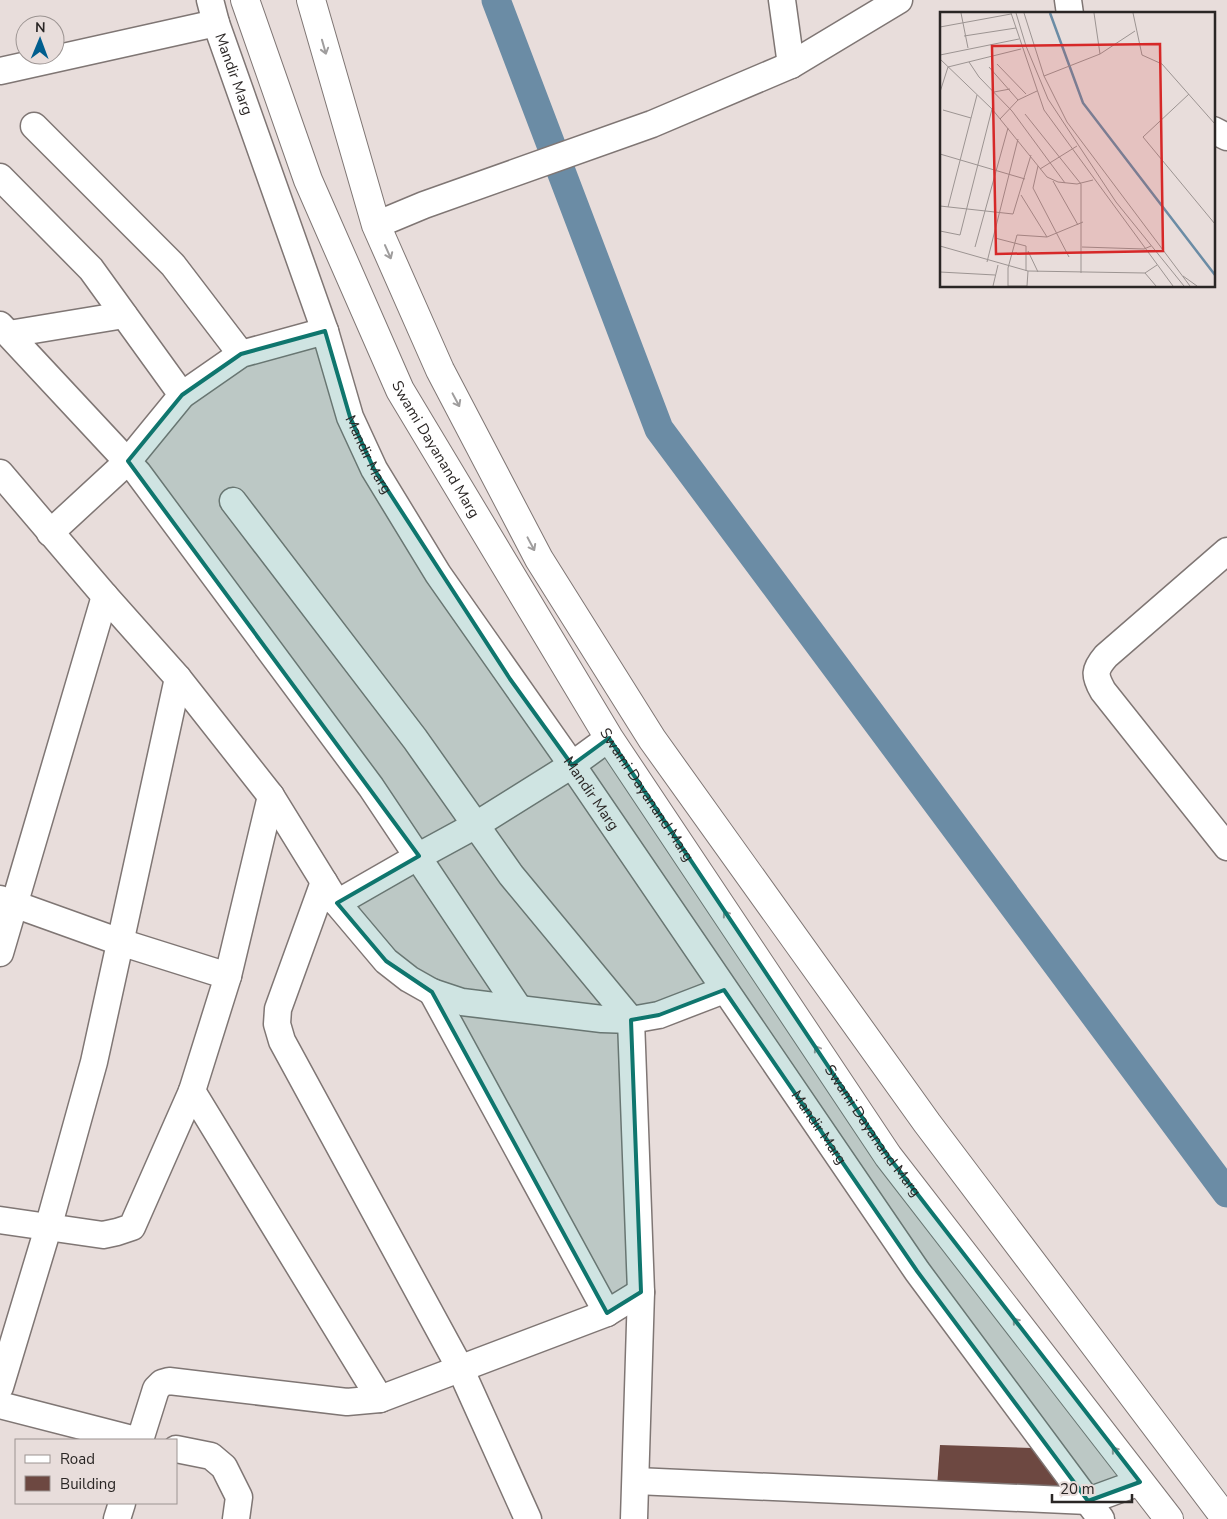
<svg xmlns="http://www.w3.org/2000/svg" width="1227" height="1519" font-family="'Nunito Sans',sans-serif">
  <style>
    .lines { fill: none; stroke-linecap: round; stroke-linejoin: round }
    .canal { stroke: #6b8ca5; stroke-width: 29 }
    .building { fill: #6d4841 }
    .minor-casing { stroke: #7f7674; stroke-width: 29 }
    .major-casing { stroke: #7f7674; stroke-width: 30 }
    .minor { stroke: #fff; stroke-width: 26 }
    .major { stroke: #fff; stroke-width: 28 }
    .oneway { stroke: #9f9d9d }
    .marked { fill: #0f766e; fill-opacity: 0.2; stroke: #0f766e; stroke-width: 4; stroke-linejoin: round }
    .labels { text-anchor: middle; stroke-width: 5; stroke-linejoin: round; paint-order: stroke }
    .street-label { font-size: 15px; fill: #2a2625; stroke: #e8dddb }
    .inset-river { fill: none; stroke: #6b8ca5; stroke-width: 2.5 }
    .inset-road { fill: none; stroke: #9c9492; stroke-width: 1 }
    .view { fill: #d62828; fill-opacity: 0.15; stroke: #d62828; stroke-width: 2.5 }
    .inset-edge { fill: none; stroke: #2a2625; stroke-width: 2.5 }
  </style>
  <rect width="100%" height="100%" fill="#e8dddb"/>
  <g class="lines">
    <path class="canal" d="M496 0 659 429 1227 1193"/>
  </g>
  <path class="building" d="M940 1445 1032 1448 1062 1487H937Z"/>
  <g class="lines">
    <defs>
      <g id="minor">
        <path id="s1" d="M210 0 216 23 325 331 350 417 374 469 438 574 572 765 917 1271 1101 1519"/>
        <path d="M782 0 791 65"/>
        <path d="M1068 0 1070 14"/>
        <path d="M0 71 216 23"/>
        <path d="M34 126 173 265 241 354"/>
        <path d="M1213 130 1227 137"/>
        <path d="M0 177 91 269 182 395"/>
        <path d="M376 225 424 205 652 124 791 65 899 0"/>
        <path d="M0 325 138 473 371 787 518 1007"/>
        <path d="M9 334 124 315"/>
        <path d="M0 473 105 596 178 678 271 796 337 903 386 961 409 979 432 992 462 1002 602 1019 631 1020 659 1015 724 990"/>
        <path d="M233 501 415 739 511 875 631 1020 641 1292 634 1519"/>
        <path d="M50 533 128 461 182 395 241 354 325 331"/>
        <path d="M1227 551 1106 656C1094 670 1094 675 1103 691L1227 847"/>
        <path d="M324 882 278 1009 277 1024 282 1041 460 1368 528 1519"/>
        <path d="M0 899 120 942 228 976"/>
        <path d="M337 903 419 856 476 825 572 765 609 738"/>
        <path d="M0 953 105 596"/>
        <path d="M432 992 607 1313"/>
        <path d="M192 1091 380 1399"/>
        <path d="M0 1220 103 1235 117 1232 132 1227 192 1091 228 976 271 796"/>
        <path d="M0 1387 48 1228 94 1062 178 678"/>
        <path d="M0 1405 136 1440"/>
        <path d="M140 1440 156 1389 162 1383 169 1381 347 1402 380 1399 607 1313 641 1292"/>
        <path d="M176 1449 211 1456 224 1467 239 1497 236 1519"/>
        <path d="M636 1481 1088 1501 1140 1482"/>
        <path d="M117 1519 122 1503"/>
      </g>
      <g id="major">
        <path id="s2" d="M245 0 308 180 400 390 609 738 888 1156 1169 1519"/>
        <path d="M311 0 376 225 440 370 539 559 652 739 927 1123 1226 1519"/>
      </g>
    </defs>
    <use href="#minor" class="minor-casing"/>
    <use href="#major" class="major-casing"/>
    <use href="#minor" class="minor"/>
    <use href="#major" class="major"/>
  </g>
  <defs><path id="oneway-shaft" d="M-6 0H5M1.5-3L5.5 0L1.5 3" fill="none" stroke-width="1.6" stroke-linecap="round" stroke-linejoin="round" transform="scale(1.25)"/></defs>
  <g class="oneway">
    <use href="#oneway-shaft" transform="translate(324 47) rotate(74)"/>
    <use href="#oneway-shaft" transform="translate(388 252) rotate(66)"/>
    <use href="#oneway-shaft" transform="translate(456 400) rotate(62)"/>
    <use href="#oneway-shaft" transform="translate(531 544) rotate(62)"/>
    <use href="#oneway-shaft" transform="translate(728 917) rotate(-124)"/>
    <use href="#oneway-shaft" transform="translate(819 1052) rotate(-124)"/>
    <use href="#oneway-shaft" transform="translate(1018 1324) rotate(-128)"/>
    <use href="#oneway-shaft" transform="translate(1117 1453) rotate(-128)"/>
  </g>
  <path class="marked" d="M325 331 350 417 374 469 510 679 572 765 609 738 888 1156 1140 1482 1088 1501 917 1271 724 990 659 1015 631 1020 641 1292 607 1313 432 992 386 961 337 903 419 856 128 461 182 395 241 354Z"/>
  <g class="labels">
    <g class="street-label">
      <text dy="5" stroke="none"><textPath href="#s1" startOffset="78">Mandir Marg</textPath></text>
      <text dy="5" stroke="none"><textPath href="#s2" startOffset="489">Swami Dayanand Marg</textPath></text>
      <text dy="5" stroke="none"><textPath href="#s1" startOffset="482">Mandir Marg</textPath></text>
      <text dy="5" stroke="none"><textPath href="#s1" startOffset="888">Mandir Marg</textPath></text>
      <text dy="5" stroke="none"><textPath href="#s2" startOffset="894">Swami Dayanand Marg</textPath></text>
      <text dy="5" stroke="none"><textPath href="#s1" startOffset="1292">Mandir Marg</textPath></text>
      <text dy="5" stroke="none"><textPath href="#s2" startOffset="1299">Swami Dayanand Marg</textPath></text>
    </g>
  </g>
  <g transform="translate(940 12)">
    <rect width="275" height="275" fill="#e8dddb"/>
    <path class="inset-river" d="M110 1 143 91 275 263"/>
    <path class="inset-road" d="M21 1 28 36M71 1 104 98 233 274M76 1 86 34 108 87 176 190 244 274M84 1 104 64 127 110 250 274M154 1 160 42M193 1 202 43 222 52 275 112M0 15 71 2M24 24 76 16M0 43 79 27M0 47 52 97 107 165 118 170 137 172 153 168M29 50 39 65 72 99 125 171M57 52 86 82M49 55 78 88M104 64 160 42 195 19M0 80 8 55 81 37M54 80 70 77M249 82 203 125 275 212M3 98 31 106M85 102 141 172V261M60 107 78 88 97 79M0 142 85 167M98 154 93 176 129 245M100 157 137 134M113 169 138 213M81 183 107 225M0 194 73 202 91 143M8 195 37 83M0 219 20 223 52 97M55 226 86 234V259M0 234 88 259M35 235 68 116M142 235 204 237 211 234M88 239 98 260M47 250 78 127M0 260 55 263M205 261 216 274M243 264 257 274M53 274 58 253M68 274V256L77 223 107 225 143 210M68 274H87M87 274 88 259 205 261 217 253"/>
    <path class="view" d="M220 32 223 239 56 242 52 34Z"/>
    <rect width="275" height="275" class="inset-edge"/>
  </g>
  <rect x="15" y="1439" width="162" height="65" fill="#e8dddb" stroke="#9c9492"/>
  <rect x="25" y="1455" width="25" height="8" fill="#ffffff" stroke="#9c9492"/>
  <text x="60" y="1464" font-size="15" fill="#2a2625">Road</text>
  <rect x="25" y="1476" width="25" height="15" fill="#6d4841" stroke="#9c9492"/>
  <text x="60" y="1489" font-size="15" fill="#2a2625">Building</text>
  <g transform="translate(40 40) rotate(1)"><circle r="24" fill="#e8dddb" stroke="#9c9492"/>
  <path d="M0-4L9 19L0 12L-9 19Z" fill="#005e8e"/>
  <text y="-8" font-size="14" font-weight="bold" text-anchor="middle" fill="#2a2625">N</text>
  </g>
  <path d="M1052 1494v8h80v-8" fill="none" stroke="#2a2625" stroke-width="2.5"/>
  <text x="1060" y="1494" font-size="15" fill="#2a2625" stroke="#e8dddb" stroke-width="4" paint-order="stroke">20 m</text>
</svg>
